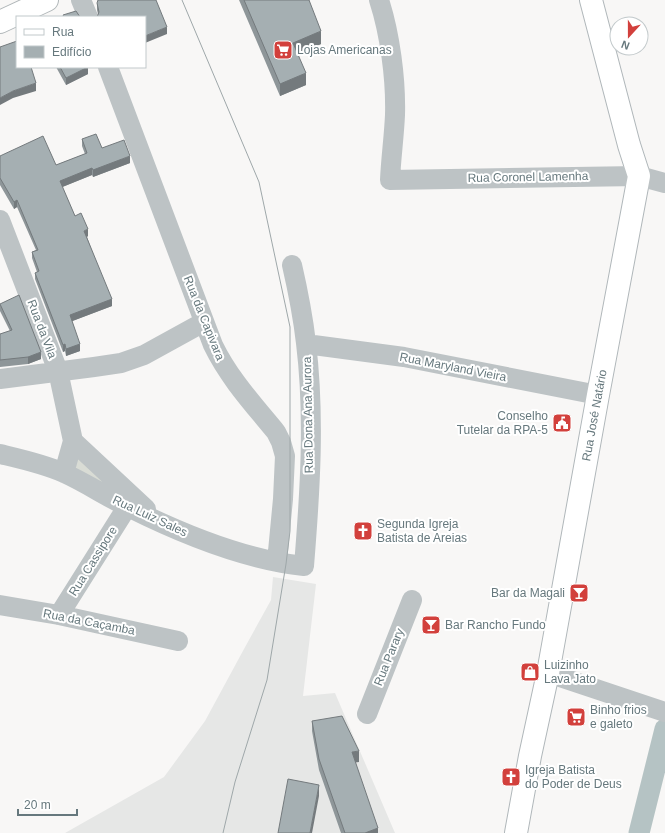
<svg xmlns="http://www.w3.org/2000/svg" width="665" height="833" font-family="Helvetica,sans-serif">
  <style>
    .built { fill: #e6e7e6 }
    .green { fill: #d9dcd5 }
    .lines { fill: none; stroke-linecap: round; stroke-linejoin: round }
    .canal { stroke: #b5c3c4; stroke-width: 21 }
    .secondary-casing { stroke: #b0b7ba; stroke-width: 24 }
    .primary-casing { stroke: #b1b7b9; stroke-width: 24 }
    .minor { stroke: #bdc3c5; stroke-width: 20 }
    .secondary { stroke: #fff; stroke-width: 22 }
    .primary { stroke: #fff; stroke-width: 22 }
    .tram { stroke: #9ea7a9; stroke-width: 1 }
    .wall { fill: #8e9699 }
    .shaded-wall { fill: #747a7d }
    .building { fill: #a5afb2; stroke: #747a7d }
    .labels { text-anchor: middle; stroke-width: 4; stroke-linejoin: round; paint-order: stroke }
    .poi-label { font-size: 12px; fill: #66787d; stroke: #fff; text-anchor: start }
    .street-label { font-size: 12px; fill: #66787d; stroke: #fff }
  </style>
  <rect width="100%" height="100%" fill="#f8f7f6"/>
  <path class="built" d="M273 577 316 584 303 696 335 693 395 833H65L164 777 205 721 244 649 271 600Z"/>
  <path class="green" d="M76 451 119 491 72 477Z"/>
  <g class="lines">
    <path class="canal" d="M639 833 665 729"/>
    <defs>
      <g id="secondary">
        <path id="s1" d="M516 833 530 756 548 673 598 395 639 176 629 145 591 0"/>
      </g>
      <path id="primary" d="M0 22 47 0"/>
    </defs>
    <use href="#secondary" class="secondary-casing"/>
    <use href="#primary" class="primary-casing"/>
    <path class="minor" d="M81 0 88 17
      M379 0C390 34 396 79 395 115 394 137 391 158 390 180L639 176 665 183
      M108 67 213 345C229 378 253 404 276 432L281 442 285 456 283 499 277 562
      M0 220 58 371 73 441 64 473
      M306 344 404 357 598 395
      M0 379 94 367 121 363 144 355 204 322
      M73 441 146 509
      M0 454C21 459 44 464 64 473 86 483 107 497 128 507 180 533 246 560 304 566 310 492 315 417 306 343 303 317 298 291 292 265
      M0 605 59 615 178 641
      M59 615 127 507
      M548 673 665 712
      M367 714 412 600"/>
    <use href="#secondary" class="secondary"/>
    <use href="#primary" class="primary"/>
    <path class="tram" d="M182 0 259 182 290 327V531L286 564 267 680 235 782 223 833"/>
  </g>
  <path class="wall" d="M239 0H309L321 44 298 54 306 85 280 96Z
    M97 3 167 34 98 14 97 10Z
    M56 67H88V74L66 85Z
    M82 139 102 148 130 163 93 177 92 175 62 187 75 216 88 236 87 237 112 306 72 321 80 351 66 356 65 351 63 352 35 279V273L37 272 32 258V252L36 250 17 207 14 209 0 185V156L56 165 85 154 82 146Z
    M0 304 41 359 28 364 0 367V334L10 331 0 311Z
    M312 721 359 762H355L378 833H341L319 770 312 731Z"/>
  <path class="shaded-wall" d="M167 27V34L145 43V36Z
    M321 31V44L293 56V43Z
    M88 67V74L66 85V78Z
    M306 73V85L280 96V84Z
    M36 83V91L13 98 0 105V98L13 91Z
    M130 156V163L93 177V170Z
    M92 168V175L60 188V181Z
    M17 200V207L14 209V202Z
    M88 229V236L84 238V231Z
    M112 299V306L70 322V315Z
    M65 344V351L63 352V345Z
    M80 344V351L66 356V349Z
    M41 352V359L28 364V357Z
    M359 751V762L352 763V752Z
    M319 785V796L312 833H310Z
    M378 828V833H365Z"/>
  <path class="building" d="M98 0H156L167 27 145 36V17H97L99 12 97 3Z
    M244 0H309L321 31 293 43 306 73 280 84Z
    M76 11 80 17H64L63 15Z
    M17 41V67H31L36 83 13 91 0 98V47Z
    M60 67H88L66 78Z
    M96 134 102 148 124 140 130 156 93 170 92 168 60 181 75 216 81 213 88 229 84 231 112 299 70 315 80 344 66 349 65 344 63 345 35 273 39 271 32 252 38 250 17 200 14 202 0 178V156L43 136 56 165 87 153 82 139Z
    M19 295 41 352 28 357 0 360V334L12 330 0 304Z
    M342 716 359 751 352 752 378 828 365 833H345L319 759 312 721Z
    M288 779 319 785 310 833H278Z"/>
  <defs>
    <symbol id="supermarket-square" viewBox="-11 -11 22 22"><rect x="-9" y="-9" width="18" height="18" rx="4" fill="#d2403c" stroke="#fff"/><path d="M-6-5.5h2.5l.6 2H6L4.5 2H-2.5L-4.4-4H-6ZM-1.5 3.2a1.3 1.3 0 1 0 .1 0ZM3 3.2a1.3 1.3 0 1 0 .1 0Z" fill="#fff"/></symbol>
    <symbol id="civic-square" viewBox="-11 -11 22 22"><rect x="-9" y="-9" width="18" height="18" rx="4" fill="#d2403c" stroke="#fff"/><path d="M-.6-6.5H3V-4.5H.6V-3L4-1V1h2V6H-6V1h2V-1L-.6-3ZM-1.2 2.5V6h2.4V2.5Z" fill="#fff"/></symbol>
    <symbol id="church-square" viewBox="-11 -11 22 22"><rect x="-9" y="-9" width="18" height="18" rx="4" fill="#d2403c" stroke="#fff"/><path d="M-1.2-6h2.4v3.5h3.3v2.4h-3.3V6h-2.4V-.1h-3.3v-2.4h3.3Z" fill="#fff"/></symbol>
    <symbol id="bar-square" viewBox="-11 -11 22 22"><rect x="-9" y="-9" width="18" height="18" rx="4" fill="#d2403c" stroke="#fff"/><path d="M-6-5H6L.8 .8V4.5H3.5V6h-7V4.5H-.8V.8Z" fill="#fff"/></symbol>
    <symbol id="shop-square" viewBox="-11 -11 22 22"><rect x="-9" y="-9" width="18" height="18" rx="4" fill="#d2403c" stroke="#fff"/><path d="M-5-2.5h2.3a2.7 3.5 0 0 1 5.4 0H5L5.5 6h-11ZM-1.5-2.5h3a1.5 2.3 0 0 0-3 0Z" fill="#fff"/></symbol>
  </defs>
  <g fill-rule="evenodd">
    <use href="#supermarket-square" x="272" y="39" width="22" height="22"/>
    <use href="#civic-square" x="551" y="412" width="22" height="22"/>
    <use href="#church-square" x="352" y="520" width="22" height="22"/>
    <use href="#bar-square" x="568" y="582" width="22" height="22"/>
    <use href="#bar-square" x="420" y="614" width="22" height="22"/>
    <use href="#shop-square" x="519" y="661" width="22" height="22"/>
    <use href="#supermarket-square" x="565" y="706" width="22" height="22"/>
    <use href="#church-square" x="500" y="766" width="22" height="22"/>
  </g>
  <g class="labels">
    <g class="poi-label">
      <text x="297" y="54">Lojas Americanas</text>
      <text x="548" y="420" text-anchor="end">Conselho<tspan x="548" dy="14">Tutelar da RPA-5</tspan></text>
      <text x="377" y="528">Segunda Igreja<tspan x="377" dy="14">Batista de Areias</tspan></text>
      <text x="565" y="597" text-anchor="end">Bar da Magali</text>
      <text x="445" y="629">Bar Rancho Fundo</text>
      <text x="544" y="669">Luizinho<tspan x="544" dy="14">Lava Jato</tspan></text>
      <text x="590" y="714">Binho frios<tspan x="590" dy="14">e galeto</tspan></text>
      <text x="525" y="774">Igreja Batista<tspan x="525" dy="14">do Poder de Deus</tspan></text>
    </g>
    <g class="street-label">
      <text transform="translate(528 177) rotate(-1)" y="4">Rua Coronel Lamenha</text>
      <text transform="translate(204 318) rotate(68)" y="4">Rua da Capivara</text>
      <text transform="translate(42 329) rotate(69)" y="4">Rua da Vila</text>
      <text transform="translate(453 367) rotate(11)" y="4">Rua Maryland Vieira</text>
      <text transform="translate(308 415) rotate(-91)" y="4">Rua Dona Ana Aurora</text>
      <text dy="4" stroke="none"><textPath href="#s1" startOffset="425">Rua José Natário</textPath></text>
      <text transform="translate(150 516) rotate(25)" y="4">Rua Luiz Sales</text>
      <text transform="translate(93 561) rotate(-58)" y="4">Rua Cassipore</text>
      <text transform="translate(89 622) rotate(11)" y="4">Rua da Caçamba</text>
      <text transform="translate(389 657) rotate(-68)" y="4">Rua Parary</text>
    </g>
  </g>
  <rect x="16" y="16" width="130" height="52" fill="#ffffff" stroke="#c2c9cb"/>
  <rect x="24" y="29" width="20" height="6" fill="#ffffff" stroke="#c2c9cb"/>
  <text x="52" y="36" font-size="12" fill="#66787d">Rua</text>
  <rect x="24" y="46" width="20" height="12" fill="#a5afb2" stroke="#c2c9cb"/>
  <text x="52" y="56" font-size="12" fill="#66787d">Edifício</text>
  <g transform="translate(629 36) rotate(201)"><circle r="19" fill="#ffffff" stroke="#c2c9cb"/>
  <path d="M0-3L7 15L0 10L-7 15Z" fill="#d2403c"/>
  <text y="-6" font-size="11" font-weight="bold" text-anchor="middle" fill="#66787d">N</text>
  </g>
  <path d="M18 809v6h59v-6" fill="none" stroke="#66787d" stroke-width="2"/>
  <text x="24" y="809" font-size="12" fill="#66787d" stroke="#ffffff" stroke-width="3" paint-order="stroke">20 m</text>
</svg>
